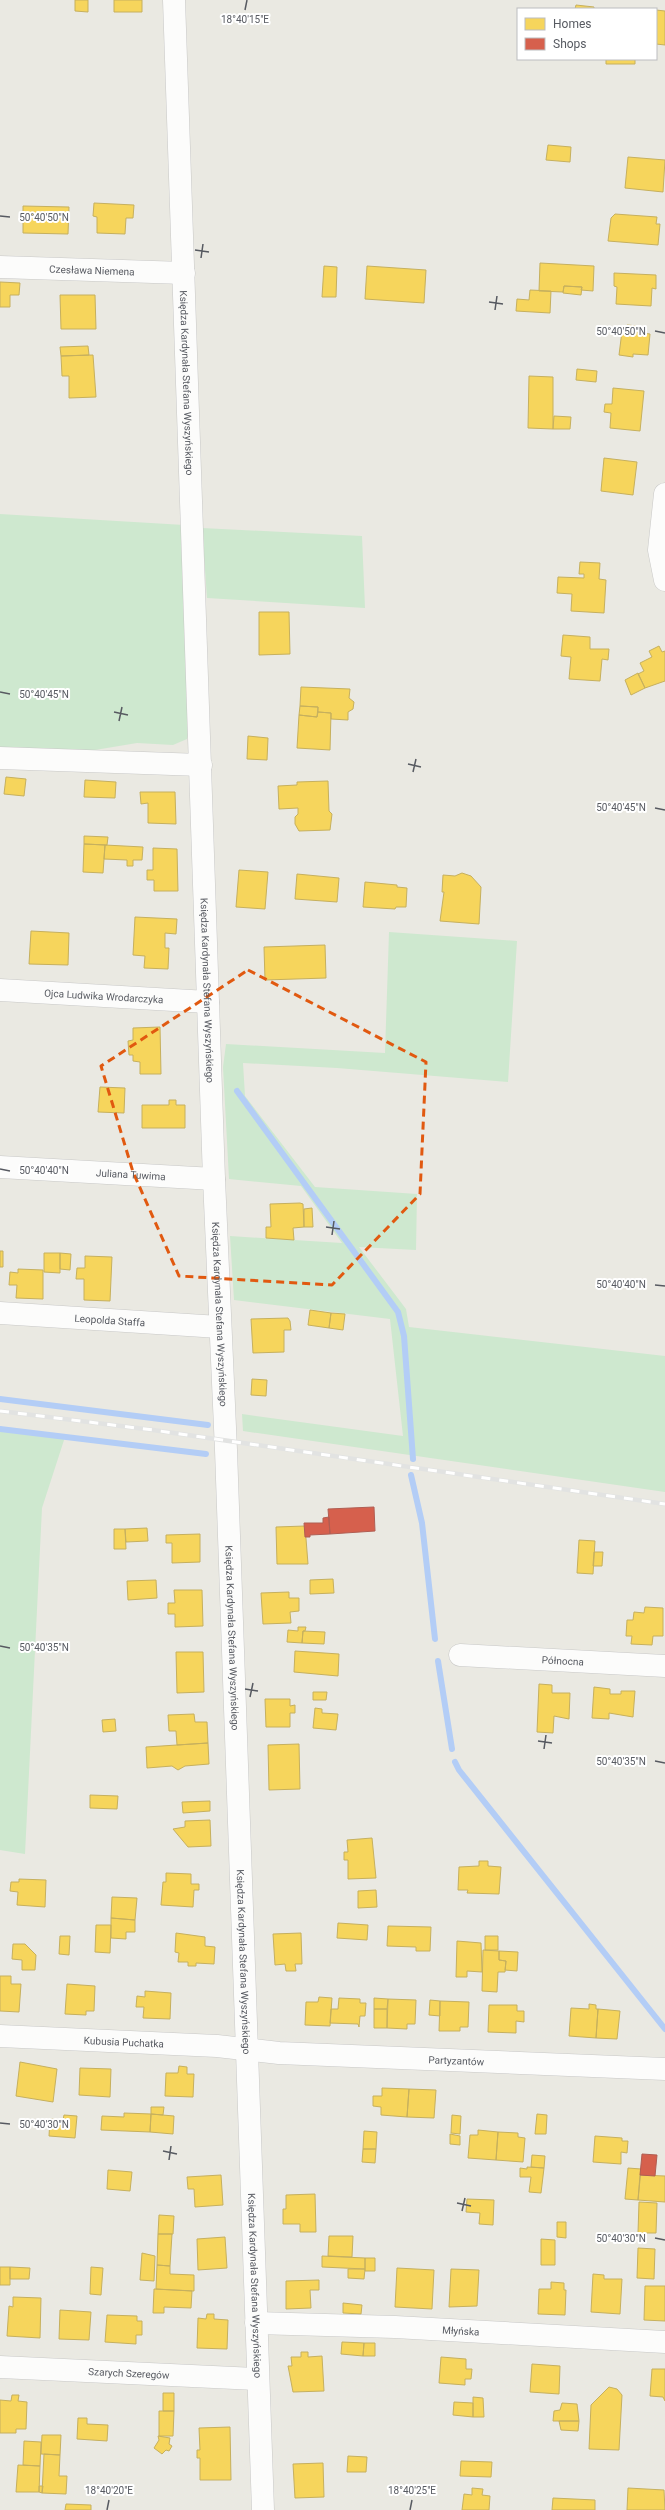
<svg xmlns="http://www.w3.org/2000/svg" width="665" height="2510" font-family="Roboto,sans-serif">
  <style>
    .green { fill: #cee8cf }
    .homes { fill: #f6d55c; stroke: #c6b05e }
    .shops { fill: #d6604d; stroke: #b05e53 }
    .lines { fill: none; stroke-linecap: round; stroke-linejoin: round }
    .stream { stroke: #b3cdf6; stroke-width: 6 }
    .street-casing { stroke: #c8c8c7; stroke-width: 23 }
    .secondary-casing { stroke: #c8c8c7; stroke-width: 23 }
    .street { stroke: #fcfcfb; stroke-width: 22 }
    .secondary { stroke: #fcfcfb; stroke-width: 22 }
    .rail-casing { stroke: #e2e3e2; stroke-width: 4.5 }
    .rail { stroke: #fff; stroke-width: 3; stroke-dasharray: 9; stroke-linecap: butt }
    .marked { fill: none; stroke: #e15910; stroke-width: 3; stroke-dasharray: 8 5; stroke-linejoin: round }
    .ticks { fill: none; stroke: #575a61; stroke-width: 1.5 }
    .labels { text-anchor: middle; stroke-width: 4; stroke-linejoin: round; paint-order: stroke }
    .street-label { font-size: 10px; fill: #575a61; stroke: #fff }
    .ticks-label { font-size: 10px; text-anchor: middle; fill: #575a61; stroke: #fff; stroke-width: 4; stroke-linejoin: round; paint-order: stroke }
  </style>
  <rect width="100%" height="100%" fill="#eae9e2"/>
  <path class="green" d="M0 514 184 525 189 731 187 739 173 745 137 743 89 751 0 747Z
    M202 528 362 536 365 608 207 598Z
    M389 932 517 941 508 1082 337 1068 243 1063 245 1096 315 1187 417 1194 416 1250 359 1247 406 1309 409 1327 665 1356V1492L243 1431 242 1414 403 1436 390 1319 234 1300 230 1236 342 1243 301 1186 229 1179 223 1067 226 1044 385 1053Z
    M0 1429 65 1437 42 1508 25 1854 0 1850Z"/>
  <path class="homes" d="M75 0H88V12L75 11Z
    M114 0H142V12H114Z
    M576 5 594 7V9H575Z
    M656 10 665 11V45L656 44Z
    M606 59H635V64H606Z
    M548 145 571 147 570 162 546 160Z
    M628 157 665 160 663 192 625 188Z
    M94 203 134 205 133 218H126L125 234 97 233V217L93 216Z
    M23 206 69 207 68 234 23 233Z
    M615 214 657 217 656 224H660L658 245 608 241 611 218Z
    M540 263 594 266 593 291 581 290 582 287 564 286 563 292 539 291Z
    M324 266 337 267 336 297H322Z
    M367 266 426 270 424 303 365 299Z
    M614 273 656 275V289L652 288 651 306 616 304 617 287 614 286Z
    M0 282 20 283 19 295H10V307H0Z
    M564 286 582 287 581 295 563 293Z
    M530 290 551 291 550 313 516 311 517 299 529 300Z
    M60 295H95L96 329H61Z
    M627 325 638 326 637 332 650 334 648 355 633 354V357L619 355 622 331H627Z
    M88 346 89 355 61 356 60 347Z
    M93 355 96 397 69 398V376H62L61 356Z
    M577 369 597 371 596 382 576 380Z
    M529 376 553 377V429L528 428Z
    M613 388 644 391 640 431 610 428 611 413 604 412 605 404H612Z
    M554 416 571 417 570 429H553Z
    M604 458 637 462 633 495 601 491Z
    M580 562 600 563 599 579 606 580 604 613 571 611 572 594 557 593 558 577 584 578V574H579Z
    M259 612H289L290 654 259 655Z
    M563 635 590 637V649H609L608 660 602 659 600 681 569 679 571 657 561 656Z
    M659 646 662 652 665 651V681L645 688 638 674 644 671 640 663 652 657 649 651Z
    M638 673 645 688 631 695 625 680Z
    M301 687 350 689 349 698 354 702 353 709 348 712V720L331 719V713L318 712V707L300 706Z
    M300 706 318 707 317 717 299 715Z
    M318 712 331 713 330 750 297 748 299 715 317 717Z
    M248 736 268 738 267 760 247 759Z
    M6 777 26 779 24 796 4 794Z
    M85 780 116 782 115 798 84 797Z
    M328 781 329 811 332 814 330 830 299 831 295 824V817L298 814V808L279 809 278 786 297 785V782Z
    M140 792H175L176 824 148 823V803L141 804Z
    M84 836 108 837 107 845 84 844Z
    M84 844 105 845 103 873 83 872Z
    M105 845 143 847 142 860H133V866H127V860L104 859Z
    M153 848 177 849 178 891H154V880H147V870H153Z
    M239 870 268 872 265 909 236 907Z
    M462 873 471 876 481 887 479 924 440 921 444 892H442L443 875 455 876Z
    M297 874 339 878 337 902 295 899Z
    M365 882 397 885V887L407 888 406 907H396L395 909 363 907Z
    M135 917 177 919 176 934 165 933V948H169L168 969 144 968 145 956 133 955Z
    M31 931 69 933 68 965 29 964Z
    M325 945 326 978 265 980 264 947Z
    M160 1027 161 1074H140V1062L133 1061V1055H129L128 1041 133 1040V1028Z
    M100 1087 125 1088 124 1113 98 1112Z
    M169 1100H176V1105H185V1128H142V1105H169Z
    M300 1203 303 1204 304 1227 293 1228 294 1240 266 1238V1227H271L270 1204Z
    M312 1208 313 1227H304V1209Z
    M0 1251H3V1267H0Z
    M44 1253H60V1273L44 1272Z
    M60 1253 71 1254 70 1270 60 1269Z
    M85 1256 112 1257 110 1301 84 1300V1279H76L77 1268H85Z
    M18 1269 43 1270V1299L16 1298 17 1285H9L10 1272 18 1273Z
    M310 1310 331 1313 329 1328 308 1325Z
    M331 1313 345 1314 343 1330 329 1328Z
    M288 1318 290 1321 291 1330H284V1352L253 1353 251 1319Z
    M252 1379 267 1380 266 1396 251 1395Z
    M305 1526 308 1564H277L276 1527Z
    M147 1528 148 1541 126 1542 125 1529Z
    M114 1529H125L126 1549H114Z
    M200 1534V1562L172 1563V1543H166V1535Z
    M579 1540 595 1541 593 1574 577 1573Z
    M594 1552H603L602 1566H593Z
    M333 1579 334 1593 310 1594V1580Z
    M156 1580 157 1598 128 1600 127 1581Z
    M174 1590H202L203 1626 175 1627V1614H168V1603H175Z
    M289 1592V1598H299V1611L290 1612 291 1623 263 1624 261 1593Z
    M645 1607 663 1608V1636H653L652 1645 631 1644 632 1636H626L627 1620H633L634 1612 644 1613Z
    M298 1627H306L305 1631H303L302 1643 287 1642 288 1630 298 1631Z
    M303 1631 325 1632 324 1644 302 1643Z
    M295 1651 339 1654 338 1676 294 1672Z
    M176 1652H203L204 1692 177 1693Z
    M539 1684 552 1685V1693H570L569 1719 554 1716 553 1733 537 1732Z
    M594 1687 610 1689V1694H621V1691H635L633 1717 609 1713V1719L592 1718Z
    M313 1692H327L326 1700H313Z
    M265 1699H290V1706L295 1705V1713H290V1727H266Z
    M315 1708 322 1709V1713L338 1714 336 1730 313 1728Z
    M194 1714 195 1722H207L208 1743 177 1745 176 1731H169L168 1715Z
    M115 1719 116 1731 103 1732 102 1720Z
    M208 1743 209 1764 185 1766 178 1770 172 1766 147 1768 146 1747Z
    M299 1744 300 1789 269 1790 268 1745Z
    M90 1795 118 1796 117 1809 90 1808Z
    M210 1801V1811L183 1813 182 1802Z
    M210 1820 211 1846 188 1847 173 1829 185 1827V1821Z
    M372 1838 376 1878 348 1879V1860H344V1852H348L347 1840Z
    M479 1861H488V1866L501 1867 499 1894 467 1893 468 1890H458L459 1867 479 1866Z
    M166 1873 191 1874V1884H199V1890H194L193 1907 161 1905 163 1882H166Z
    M19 1879 46 1880 45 1907 17 1905 18 1892 10 1891 11 1882H19Z
    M376 1890 377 1907 358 1908V1891Z
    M112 1897 137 1898 135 1920 111 1918Z
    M111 1918 135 1920V1932H126V1939L111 1938Z
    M338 1923 368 1925 367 1940 337 1938Z
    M96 1925H111L110 1953 95 1952Z
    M388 1926 431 1927 430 1951H416V1947L387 1946Z
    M176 1933 205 1937V1946L215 1947 214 1964 196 1963V1966H188V1962H178L179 1953 175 1952Z
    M301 1933 302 1964H295L296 1971H286L285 1964 275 1965 273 1934Z
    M60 1936H70L69 1955 59 1954Z
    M485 1936H498V1950H485Z
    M457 1941 481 1943 482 1972 467 1971V1977H456Z
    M13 1944H25L36 1955 35 1970H22V1960L12 1959Z
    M483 1950 499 1951V1960L506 1961 505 1972H498L497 1992 482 1991Z
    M499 1951 518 1952 517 1971 505 1970 506 1961 499 1960Z
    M0 1976H11V1984H21L19 2012 0 2011Z
    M67 1984 95 1986 94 2011H86V2015L65 2014Z
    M145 1991 171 1993 170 2019 143 2018 144 2007H136L137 1996 145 1997Z
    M319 1997 332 1998 330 2026 305 2025 306 2002H318Z
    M339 1998 360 1999V2003H366L365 2016H360L359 2027 358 2024 330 2023 331 2009H338Z
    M374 1998 388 1999 387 2009H374Z
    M388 1999 416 2000 415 2024H407V2029L387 2028Z
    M430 2000 440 2001V2016L429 2015Z
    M440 2001 469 2002 468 2027H460V2031H439Z
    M589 2004 596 2005V2009H598L596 2038 569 2036 571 2008 589 2009Z
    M489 2005H517V2011H524V2022L516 2021V2033L488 2032Z
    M374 2009H387V2028H374Z
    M598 2009 620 2011 617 2039 596 2038Z
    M20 2062 57 2069 53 2102 16 2096Z
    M179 2066 187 2067V2074H194L193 2097 165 2096 166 2073H178Z
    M80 2068 111 2069 110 2097 79 2095Z
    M382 2088 409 2089 407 2117 381 2115V2107L373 2106V2096H382Z
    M409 2089 436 2090 434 2118 407 2117Z
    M151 2107H164L163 2115 151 2114Z
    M124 2113 151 2114 150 2132 101 2130 102 2116 124 2117Z
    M151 2114 174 2116 173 2134 150 2132Z
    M537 2114 547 2115 546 2134H535Z
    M64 2115 77 2116 75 2138 49 2136 50 2119 63 2120Z
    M452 2115 461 2116 460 2134 451 2133Z
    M478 2130 498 2132 496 2160 468 2158 470 2135H478Z
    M364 2131 377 2132 376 2149H363Z
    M498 2132 518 2133V2137L525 2138 523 2162 496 2160Z
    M450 2134 460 2136V2145L450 2144Z
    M595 2136 622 2138V2141H628L627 2153 621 2152V2164L593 2162Z
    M363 2149H376L375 2163 362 2162Z
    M532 2155 545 2156 544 2168 531 2167Z
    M527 2167 544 2168 541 2193 529 2192 531 2177H520V2168L527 2169Z
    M628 2168 641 2169 638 2200 625 2199Z
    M108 2170 132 2172 130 2191 107 2189Z
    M221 2175 223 2205 195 2207 194 2189H188L187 2177Z
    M640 2175 665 2176V2202L638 2200Z
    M315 2194 316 2232H300V2224H283V2209H286V2195Z
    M467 2199 494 2200 493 2225 479 2224 480 2213 466 2212Z
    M639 2202 657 2203 656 2233H638Z
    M159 2215 174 2216 173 2234H158Z
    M557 2222H566V2238L557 2237Z
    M158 2234H172L170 2266 157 2265Z
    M329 2236H353L352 2257 328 2256Z
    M225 2237 227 2268 198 2270 197 2239Z
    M541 2239 555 2240V2265H541Z
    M638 2248 655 2249 654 2279 637 2278Z
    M142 2253 155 2256 154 2281 140 2280Z
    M322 2256 365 2258V2269L322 2267Z
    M365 2258H375V2271H365Z
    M157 2265 170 2266V2274L194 2275V2291L156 2289Z
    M0 2267H10V2285H0Z
    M10 2267 30 2268 29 2279H10Z
    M91 2267 103 2268 101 2295 90 2294Z
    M397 2268 434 2270 432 2309 395 2307Z
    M348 2269H365L364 2279 348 2278Z
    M451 2269 479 2270 477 2306 449 2307Z
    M593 2274 604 2275V2279H622L620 2314 591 2312Z
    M319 2280V2290H310L311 2308 286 2309V2281Z
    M551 2282 564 2283V2290H566L565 2315 538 2314 539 2289H551Z
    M645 2286H665V2321L644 2320Z
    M154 2289 192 2291 191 2308 164 2307V2313H153Z
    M13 2297 41 2298 40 2338 7 2336 9 2306 13 2307Z
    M343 2303 362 2305 361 2314 343 2313Z
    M60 2310 91 2312 89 2340 59 2339Z
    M207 2314H214V2319L228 2320 227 2349 197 2348 198 2318 206 2319Z
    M107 2315 137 2316V2321H142V2335H136V2344L105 2342Z
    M342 2342 364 2343 363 2356 341 2354Z
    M364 2343H375V2356H363Z
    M301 2352H308V2357L322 2356 324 2391 293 2392 288 2366H292L291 2357H301Z
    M441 2357 466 2359V2369H472L471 2379H465V2385L439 2383Z
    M532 2364 560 2366 559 2394 530 2392Z
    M652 2369H665V2401L663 2397 650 2396Z
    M609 2387 617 2389 622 2395 619 2450 589 2449 591 2405Z
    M163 2393H174V2411H163Z
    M12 2395H19L18 2401 27 2402 26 2429H16V2433H0V2400L11 2401Z
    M473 2397 483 2398 484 2417H473Z
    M454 2402 473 2403V2417L453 2415Z
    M562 2403 577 2404 579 2421H553L554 2411 560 2410Z
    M159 2411H174L173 2436H159Z
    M78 2418H87V2424L108 2425 107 2441 77 2439Z
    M559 2421H579L578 2431 561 2430Z
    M230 2427 231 2480H200V2458H197V2450H200L199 2428Z
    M42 2435H61L60 2455 41 2454Z
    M158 2436 170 2438 169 2444 172 2446 169 2451 166 2450 162 2454 154 2448 159 2440Z
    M24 2441 41 2442 40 2466 23 2465Z
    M44 2454 60 2455 59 2476H67L66 2494 42 2493Z
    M348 2456 367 2457 366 2472H347Z
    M461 2461 492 2462 491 2477 460 2476Z
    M323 2463 324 2497 295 2498 293 2464Z
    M18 2465 40 2466 39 2492H16Z
    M39 2486H43L42 2493 39 2492Z
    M472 2488 483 2489 482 2495 490 2496 489 2510H462L464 2494 472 2495Z
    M628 2488 664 2490 665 2510H627Z
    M553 2498 595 2500V2510H552Z
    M66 2504 91 2505V2510H65Z"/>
  <path class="shops" d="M374 1507 375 1531 330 1534 328 1509Z
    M329 1517 330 1534 310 1535V1537H305L304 1523H323V1518Z
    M642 2154 657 2155 655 2176 640 2175Z"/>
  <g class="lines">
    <path class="stream" d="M237 1091 398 1312 404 1336 413 1459
      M0 1399 208 1425
      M0 1429 206 1454
      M411 1475 422 1523 435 1639
      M438 1661 452 1749
      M455 1762 459 1770 665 2029"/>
    <defs>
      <g id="street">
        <path id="s1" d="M0 267 184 273"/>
        <path d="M665 494 659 550 665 580"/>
        <path d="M0 758 201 765"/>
        <path id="s2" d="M0 990 208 1002"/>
        <path id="s3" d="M0 1167 214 1179"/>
        <path id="s4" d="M0 1313 219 1327"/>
        <path id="s5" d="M460 1655 665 1666"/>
        <path id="s6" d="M0 2036 217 2046 279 2053 665 2069"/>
        <path id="s7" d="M256 2323 395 2327 665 2342"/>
        <path id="s8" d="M0 2367 258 2379"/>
      </g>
      <g id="secondary">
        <path id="s9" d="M174 0 214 1179 226 1450 263 2510"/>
      </g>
    </defs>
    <use href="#street" class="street-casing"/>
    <use href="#secondary" class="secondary-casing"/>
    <use href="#street" class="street"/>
    <use href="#secondary" class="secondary"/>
    <defs>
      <path id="rail" d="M0 1411 153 1430 665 1504"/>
    </defs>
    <use href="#rail" class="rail-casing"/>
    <use href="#rail" class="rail"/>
  </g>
  <path class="marked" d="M248 970 426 1062 420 1194 332 1285 179 1276 133 1172 101 1066Z"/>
  <path class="ticks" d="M245 10 247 0M0 216 10 217M195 250 209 252M201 258 203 244M489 302 503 304M495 310 497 296M655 331 665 333M0 692 10 694M114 712 128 715M119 721 122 707M408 764 421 767M413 772 416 759M655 808 665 810M0 1169 10 1171M326 1227 340 1229M332 1235 334 1221M655 1285 665 1286M0 1646 10 1648M245 1689 258 1691M250 1697 253 1683M538 1741 552 1743M544 1749 546 1735M655 1761 665 1763M0 2123 10 2124M163 2151 177 2154M169 2160 171 2146M457 2203 471 2206M462 2211 465 2198M655 2238 665 2240M107 2510 109 2500M410 2510 412 2500"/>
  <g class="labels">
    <g class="street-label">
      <text dy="4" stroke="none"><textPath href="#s1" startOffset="92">Czesława Niemena</textPath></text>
      <text dy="4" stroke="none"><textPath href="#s9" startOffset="383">Księdza Kardynała Stefana Wyszyńskiego</textPath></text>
      <text dy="4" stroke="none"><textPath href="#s9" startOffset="991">Księdza Kardynała Stefana Wyszyńskiego</textPath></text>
      <text dy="4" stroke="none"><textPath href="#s2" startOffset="104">Ojca Ludwika Wrodarczyka</textPath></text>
      <text dy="4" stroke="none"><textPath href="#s3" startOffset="131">Juliana Tuwima</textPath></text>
      <text dy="4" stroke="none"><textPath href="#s9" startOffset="1315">Księdza Kardynała Stefana Wyszyńskiego</textPath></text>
      <text dy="4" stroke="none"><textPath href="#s4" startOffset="110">Leopolda Staffa</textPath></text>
      <text dy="4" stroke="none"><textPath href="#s9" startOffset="1639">Księdza Kardynała Stefana Wyszyńskiego</textPath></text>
      <text dy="4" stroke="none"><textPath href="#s5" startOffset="103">Północna</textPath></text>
      <text dy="4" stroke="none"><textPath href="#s9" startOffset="1963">Księdza Kardynała Stefana Wyszyńskiego</textPath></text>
      <text dy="4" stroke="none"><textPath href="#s6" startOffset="124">Kubusia Puchatka</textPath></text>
      <text dy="4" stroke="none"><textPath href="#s6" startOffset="457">Partyzantów</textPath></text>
      <text dy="4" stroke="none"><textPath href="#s9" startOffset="2287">Księdza Kardynała Stefana Wyszyńskiego</textPath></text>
      <text dy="4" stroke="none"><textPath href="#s7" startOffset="205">Młyńska</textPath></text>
      <text dy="4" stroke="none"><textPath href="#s8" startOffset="129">Szarych Szeregów</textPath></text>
    </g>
  </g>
  <g class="ticks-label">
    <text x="245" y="23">18°40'15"E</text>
    <text x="44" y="221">50°40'50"N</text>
    <text x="621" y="335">50°40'50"N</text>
    <text x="44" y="698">50°40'45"N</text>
    <text x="621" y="811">50°40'45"N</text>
    <text x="44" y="1174">50°40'40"N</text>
    <text x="621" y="1288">50°40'40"N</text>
    <text x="44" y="1651">50°40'35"N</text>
    <text x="621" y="1765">50°40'35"N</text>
    <text x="44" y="2128">50°40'30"N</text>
    <text x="621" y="2242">50°40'30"N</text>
    <text x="109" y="2494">18°40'20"E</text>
    <text x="412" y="2494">18°40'25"E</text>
  </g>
  <rect x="517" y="8" width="140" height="52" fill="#ffffff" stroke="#bcbdc0"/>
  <rect x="525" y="18" width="20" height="12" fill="#f6d55c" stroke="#bcbdc0"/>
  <text x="553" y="28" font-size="12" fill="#575a61">Homes</text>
  <rect x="525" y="38" width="20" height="12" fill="#d6604d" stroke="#bcbdc0"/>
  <text x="553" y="48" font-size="12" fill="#575a61">Shops</text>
</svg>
